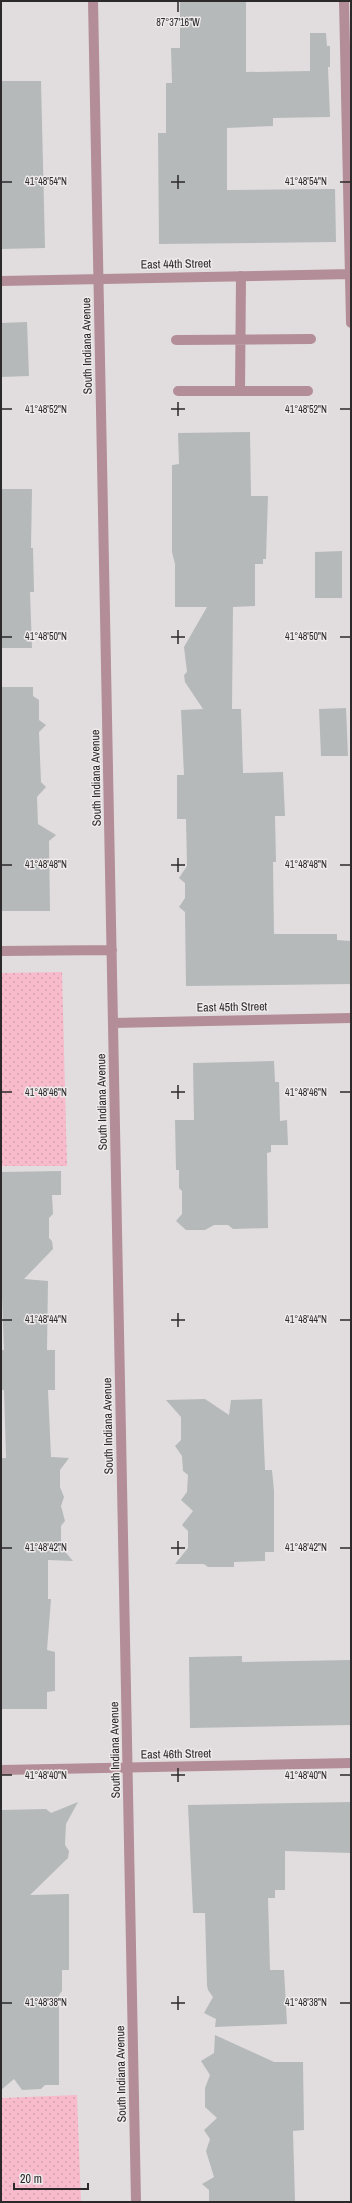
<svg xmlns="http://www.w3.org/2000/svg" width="352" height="2203" font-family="'Archivo Narrow',sans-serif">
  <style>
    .grass { fill: url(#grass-dots) }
    .building { fill: #b5b9ba }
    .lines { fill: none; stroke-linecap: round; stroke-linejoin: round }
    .minor { stroke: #b38d97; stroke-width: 10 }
    .ticks { fill: none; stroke: #2b292a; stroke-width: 1.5 }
    .labels { text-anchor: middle; stroke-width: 3; stroke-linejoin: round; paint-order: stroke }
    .street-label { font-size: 12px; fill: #2b292a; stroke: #efeaeb }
    .ticks-label { font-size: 10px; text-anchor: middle; fill: #2b292a; stroke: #efeaeb; stroke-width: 3; stroke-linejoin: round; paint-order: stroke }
  </style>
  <defs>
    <pattern id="grass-dots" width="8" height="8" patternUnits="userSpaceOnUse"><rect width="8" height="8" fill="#f7bbcc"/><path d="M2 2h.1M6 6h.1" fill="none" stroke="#d4a1af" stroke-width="1.8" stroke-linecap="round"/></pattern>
  </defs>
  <rect width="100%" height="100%" fill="#e1ddde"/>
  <path class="grass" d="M62 972 67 1166H1V973Z
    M77 2095 81 2202H1V2098Z"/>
  <path class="building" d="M180 1H246V72L310 71V33H326L327 46H330V67H328L330 117 273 118V126L227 128V190L335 189 336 242 159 244 158 133H166V83H172L171 48H180Z
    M2 81H41L45 248 1 249Z
    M27 322 29 376 1 377V323Z
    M250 432 251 496H268L266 559H263V564H255V606L233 607 232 709H241L243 773 283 772 285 816H275L276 862H273L274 934H337V940L351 941V984L186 986 185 912 179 907 185 898V883L179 878 187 866 186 819H177V775H184L181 710 203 709 185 682 184 675 187 672 184 647 207 607H175V564L172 552V465L179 464 178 433Z
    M1 489H32L31 548H33L34 592H30L32 648H1Z
    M342 551V598H315V552Z
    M1 687H33V696L39 700V720L46 725 39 732 41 782 46 787 37 797 38 824 56 835 49 841 50 911H1Z
    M346 708 348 756H321L319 709Z
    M274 1061 275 1082H279L280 1121 287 1120 288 1145H271V1152L267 1153 268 1228 233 1229 228 1225H214L205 1230H186L176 1221 182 1214V1191L179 1188V1170H176L175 1120H194L193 1063Z
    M61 1171V1195H52L53 1214 49 1218V1238L52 1241 53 1249 24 1279 48 1281 47 1350H55V1390H48L51 1457 69 1458 60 1470V1487L64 1497 61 1506 65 1521 61 1526V1547L73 1561 48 1560V1599H51L47 1650 55 1652V1691L47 1692V1709H1V1458H6L4 1390H1V1350H4L1 1271V1172Z
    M205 1399 229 1415 231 1400 262 1399 265 1470H272L274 1491V1552H265V1561L234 1562V1567H208L204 1564H175L188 1548V1531L182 1525 193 1511 181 1500 187 1492 188 1475 183 1471 182 1456 175 1446 181 1440V1417L166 1400Z
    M242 1656V1662L351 1660V1725L190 1728 189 1657Z
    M78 1802 66 1824 65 1845 69 1851 68 1858 30 1895 69 1894V1970H62V1991L59 1995V2085H45L41 2089 22 2090 14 2079 1 2090V1810L46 1809 51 1813Z
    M351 1802V1853L285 1851V1890H275V1898H268L270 1970H284L287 2024 215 2027 216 2019 204 2013 213 1997 208 1990 207 1985 205 1913H193L188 1805Z
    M215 2035 274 2062H303L304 2130 293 2131 295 2202H209V2190L202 2184 214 2177 206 2151 210 2139 204 2130 217 2118 205 2107V2088L210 2075 201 2061 214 2053Z"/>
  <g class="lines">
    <path class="minor" d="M93 1 136 2202
      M344 1 351 323
      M1 281 351 274
      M176 340 311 339
      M178 391H240L241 276
      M240 391H308
      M1 951 112 950
      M113 1023 351 1018
      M1 1770 351 1763"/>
  </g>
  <path class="ticks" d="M178 2V12M178 175V189M2 182H12M171 182H185M340 182H350M178 402V416M2 409H12M171 409H185M340 409H350M178 630V644M2 637H12M171 637H185M340 637H350M178 858V872M2 865H12M171 865H185M340 865H350M178 1085V1099M2 1092H12M171 1092H185M340 1092H350M178 1313V1327M2 1320H12M171 1320H185M340 1320H350M178 1541V1555M2 1548H12M171 1548H185M340 1548H350M178 1768V1782M2 1775H12M171 1775H185M340 1775H350M178 1996V2010M2 2003H12M171 2003H185M340 2003H350"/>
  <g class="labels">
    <g class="street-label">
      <text transform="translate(176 264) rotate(-1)" y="4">East 44th Street</text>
      <text transform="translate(87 346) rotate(-91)" y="4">South Indiana Avenue</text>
      <text transform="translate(96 778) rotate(-91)" y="4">South Indiana Avenue</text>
      <text transform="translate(232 1007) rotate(-1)" y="4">East 45th Street</text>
      <text transform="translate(102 1102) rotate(-91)" y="4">South Indiana Avenue</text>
      <text transform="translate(108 1426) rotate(-91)" y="4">South Indiana Avenue</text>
      <text transform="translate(115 1750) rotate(-91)" y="4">South Indiana Avenue</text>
      <text transform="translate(176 1754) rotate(-1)" y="4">East 46th Street</text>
      <text transform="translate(121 2074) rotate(-91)" y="4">South Indiana Avenue</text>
    </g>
  </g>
  <g class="ticks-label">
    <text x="178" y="26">87°37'16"W</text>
    <text x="46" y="185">41°48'54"N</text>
    <text x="306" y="185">41°48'54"N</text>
    <text x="46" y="413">41°48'52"N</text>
    <text x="306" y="413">41°48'52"N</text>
    <text x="46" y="640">41°48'50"N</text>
    <text x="306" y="640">41°48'50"N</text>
    <text x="46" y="868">41°48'48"N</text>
    <text x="306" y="868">41°48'48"N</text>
    <text x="46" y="1096">41°48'46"N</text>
    <text x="306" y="1096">41°48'46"N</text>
    <text x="46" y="1323">41°48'44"N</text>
    <text x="306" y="1323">41°48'44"N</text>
    <text x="46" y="1551">41°48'42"N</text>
    <text x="306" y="1551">41°48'42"N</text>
    <text x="46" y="1779">41°48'40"N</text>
    <text x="306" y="1779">41°48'40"N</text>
    <text x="46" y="2006">41°48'38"N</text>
    <text x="306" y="2006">41°48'38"N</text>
  </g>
  <rect width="352" height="2203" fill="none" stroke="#2b292a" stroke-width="4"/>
  <path d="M14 2183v6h74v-6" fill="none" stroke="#2b292a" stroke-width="2"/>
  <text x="20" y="2183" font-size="12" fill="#2b292a" stroke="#efeaeb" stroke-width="3" paint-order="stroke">20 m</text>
</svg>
